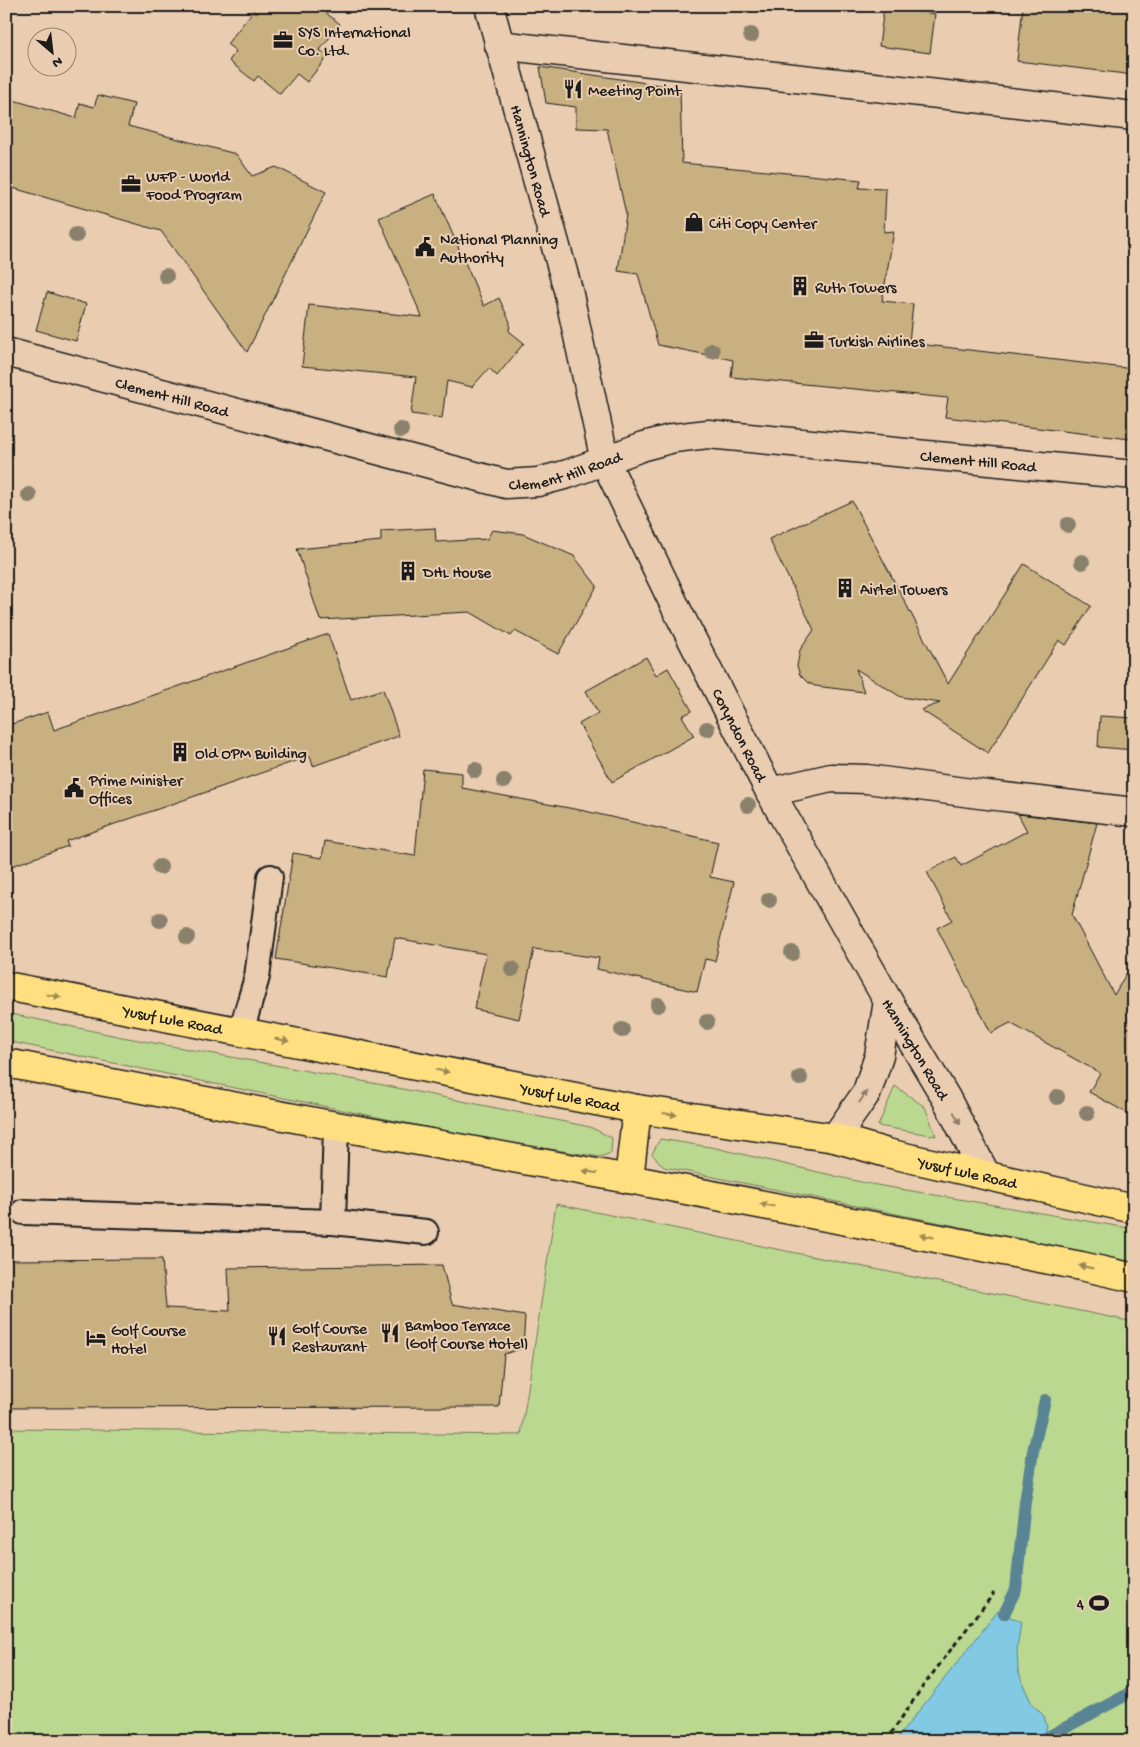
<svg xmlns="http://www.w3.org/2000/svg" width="1140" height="1747" font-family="'Gochi Hand',sans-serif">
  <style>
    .green { fill: #bbd890; stroke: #6c7a56 }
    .water { fill: #82c9e3; stroke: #598493 }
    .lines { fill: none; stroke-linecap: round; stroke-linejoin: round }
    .stream { stroke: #598493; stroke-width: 12 }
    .building { fill: #c8b080; stroke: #1c1c1c }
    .service-casing { stroke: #1c1c1c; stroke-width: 28 }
    .minor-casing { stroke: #1c1c1c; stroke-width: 31 }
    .primary-casing { stroke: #1c1c1c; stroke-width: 31 }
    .path { stroke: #1c1c1c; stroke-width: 3; stroke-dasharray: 5 4; stroke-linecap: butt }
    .service { stroke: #eacdb1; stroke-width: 24 }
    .minor { stroke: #eacdb1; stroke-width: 28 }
    .primary { stroke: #ffdf80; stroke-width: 28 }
    .tree { fill: #8a816c }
    .oneway { fill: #998753 }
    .oneway2 { fill: #8d7d6e }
    .labels { text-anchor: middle; stroke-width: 4; stroke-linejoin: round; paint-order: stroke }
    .poi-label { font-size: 16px; fill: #1c1c1c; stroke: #eacdb1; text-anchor: start }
    .street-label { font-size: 16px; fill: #1c1c1c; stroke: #eacdb1 }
  </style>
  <rect width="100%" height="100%" fill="#eacdb1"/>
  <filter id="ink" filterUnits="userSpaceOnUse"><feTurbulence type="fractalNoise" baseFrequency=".02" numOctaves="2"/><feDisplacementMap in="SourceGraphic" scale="10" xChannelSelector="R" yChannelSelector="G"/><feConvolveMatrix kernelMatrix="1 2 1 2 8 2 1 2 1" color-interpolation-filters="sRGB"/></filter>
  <g filter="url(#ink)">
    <path class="green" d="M6 1013 122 1037 378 1084 590 1127 612 1138 611 1153 600 1157 474 1137 6 1041Z
      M895 1086 925 1107 936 1136 878 1126Z
      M660 1139 716 1148 865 1183 1134 1229V1262L664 1167 652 1154Z
      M556 1204 1134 1322V1741H6V1429L521 1435Z"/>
    <path class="water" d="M998 1611 1021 1622 1017 1649 1018 1670 1025 1689 1032 1704 1044 1716 1047 1727 1042 1740 895 1741Z"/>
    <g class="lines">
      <path class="stream" d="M1004 1614 1016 1589 1025 1502 1033 1451 1045 1400
        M1042 1740 1134 1691"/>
    </g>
    <path class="building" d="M257 6H317L340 24 320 50 328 56 307 82 297 74 280 94 258 76 254 81 229 61 236 51 227 44Z
      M1023 6H1134V75L1017 61Z
      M884 7 935 14 930 53 879 46Z
      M540 67 680 88 682 163 861 180 859 188 886 189 884 232 894 231 882 301 913 304 909 343 1134 369V409L1130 439 945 417 948 398 731 377 733 360 658 345 638 274 618 271 626 214 607 129 576 128V107L546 103Z
      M98 95 134 104 128 126 236 154 252 176 276 167 326 192 247 352 161 231 6 186V98L76 118 80 103 94 107Z
      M435 194 484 306 499 298 510 322 509 331 524 343 497 376 489 368 472 387 447 381 442 418 411 414 416 377 302 366 309 305 422 317 379 218Z
      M47 292 86 304 76 341 36 330Z
      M852 501 948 684 1024 564 1091 606 1066 645 1059 640 988 753 921 710 940 703 901 697 856 669 864 692 815 686 807 682 800 675 797 666 800 650 814 630 769 539Z
      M435 528 436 542 487 539 492 530 523 534 574 556 597 586 558 654 515 631 511 636 470 612 320 620 297 549 381 541V531Z
      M328 634 351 700 383 689 399 736 313 766 310 756 66 841 68 846 6 868V726L48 712 54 730Z
      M646 657 656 675 668 668 692 711 682 716 694 736 612 782 579 724 598 713 586 691Z
      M1100 716 1134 718V750L1098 747Z
      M423 769 462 773V788L585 811 718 842 710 877 734 882 715 961 705 959 697 992 597 969 599 958 534 949 519 1019 474 1009 486 954 395 938 388 977 276 959 293 853 322 858 325 841 415 856Z
      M1018 814 1097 823 1072 915 1114 995 1134 960V1117L1089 1092 1100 1073 1010 1023 991 1033 937 928 952 920 927 872 956 857 961 866 1027 831Z
      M162 1259 166 1308 230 1311 228 1268 442 1265 452 1304 525 1316 523 1348 504 1354 499 1407 6 1408V1260Z"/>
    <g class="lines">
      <defs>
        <path id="service" d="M241 1032 257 977 270 877
          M23 1212 333 1222 426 1232
          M333 1222 336 1126"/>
        <g id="minor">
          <path id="s1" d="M489 6 568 290 605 461 677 610 770 792 888 1001 946 1098 986 1175"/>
          <path d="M499 45 1134 116"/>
          <path id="s2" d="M6 352 506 484 538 482 568 474 644 446 674 438 708 434 1134 475"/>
          <path d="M770 792 831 778 867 779 979 794 1134 812"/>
          <path d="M835 1138 867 1092 879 1056 888 1001"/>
        </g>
        <g id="primary">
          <path id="s3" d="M6 986 637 1109 835 1138 887 1153 1134 1209"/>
          <path d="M6 1063 336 1126 629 1179 1081 1266 1134 1278"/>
          <path d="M629 1179 637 1109"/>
        </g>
      </defs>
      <use href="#service" class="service-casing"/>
      <use href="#minor" class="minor-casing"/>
      <use href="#primary" class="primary-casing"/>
      <path class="path" d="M886 1741 921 1689 994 1593"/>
      <use href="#service" class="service"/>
      <use href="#minor" class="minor"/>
      <use href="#primary" class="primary"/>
    </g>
    <g class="tree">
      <circle cx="751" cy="35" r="8"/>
      <circle cx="76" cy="235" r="8"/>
      <circle cx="166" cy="276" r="8"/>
      <circle cx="712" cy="351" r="8"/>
      <circle cx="401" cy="430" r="8"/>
      <circle cx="29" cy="495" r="8"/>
      <circle cx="1068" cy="525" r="8"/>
      <circle cx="1082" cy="562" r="8"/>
      <circle cx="707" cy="729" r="8"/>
      <circle cx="475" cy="770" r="8"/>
      <circle cx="504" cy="781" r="8"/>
      <circle cx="748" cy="805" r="8"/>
      <circle cx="160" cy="867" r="8"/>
      <circle cx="769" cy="900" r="8"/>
      <circle cx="160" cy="920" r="8"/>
      <circle cx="187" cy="937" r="8"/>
      <circle cx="792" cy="953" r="8"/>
      <circle cx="512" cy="969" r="8"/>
      <circle cx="658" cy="1005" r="8"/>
      <circle cx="707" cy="1022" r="8"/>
      <circle cx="622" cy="1030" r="8"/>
      <circle cx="800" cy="1078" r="8"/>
      <circle cx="1057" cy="1097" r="8"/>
      <circle cx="1087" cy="1113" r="8"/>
    </g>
    <defs><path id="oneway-solid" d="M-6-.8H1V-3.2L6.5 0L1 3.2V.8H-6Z" transform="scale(1.25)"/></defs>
    <g class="oneway">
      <use href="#oneway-solid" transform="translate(54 996) rotate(11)"/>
      <use href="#oneway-solid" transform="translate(282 1040) rotate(11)"/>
      <use href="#oneway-solid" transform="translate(442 1071) rotate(11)"/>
      <use href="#oneway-solid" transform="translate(670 1114) rotate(8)"/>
      <use href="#oneway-solid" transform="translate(590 1172) rotate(-170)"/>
      <use href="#oneway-solid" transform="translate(767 1205) rotate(-169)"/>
      <use href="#oneway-solid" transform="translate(927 1236) rotate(-169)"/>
      <use href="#oneway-solid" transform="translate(1086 1267) rotate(-168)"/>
    </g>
    <g class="oneway2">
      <use href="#oneway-solid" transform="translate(863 1097) rotate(-57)"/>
      <use href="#oneway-solid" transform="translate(957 1118) rotate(61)"/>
    </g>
  </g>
  <defs>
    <symbol id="office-bare" viewBox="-9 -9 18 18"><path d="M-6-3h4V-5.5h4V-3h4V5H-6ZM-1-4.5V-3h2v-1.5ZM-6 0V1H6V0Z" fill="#1c1c1c" stroke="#eacdb1" stroke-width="2.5" paint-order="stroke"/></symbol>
    <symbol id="restaurant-bare" viewBox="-9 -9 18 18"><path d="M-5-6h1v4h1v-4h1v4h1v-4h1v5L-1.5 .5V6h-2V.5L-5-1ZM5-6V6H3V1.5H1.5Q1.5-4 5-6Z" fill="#1c1c1c" stroke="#eacdb1" stroke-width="2.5" paint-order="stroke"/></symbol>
    <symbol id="shop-bare" viewBox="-9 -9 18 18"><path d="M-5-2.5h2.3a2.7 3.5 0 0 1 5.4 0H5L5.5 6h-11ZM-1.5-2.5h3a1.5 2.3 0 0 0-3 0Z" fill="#1c1c1c" stroke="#eacdb1" stroke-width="2.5" paint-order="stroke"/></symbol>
    <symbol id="civic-bare" viewBox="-9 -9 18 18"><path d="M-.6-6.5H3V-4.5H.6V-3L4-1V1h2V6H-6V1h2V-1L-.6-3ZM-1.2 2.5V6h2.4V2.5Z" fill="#1c1c1c" stroke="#eacdb1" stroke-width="2.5" paint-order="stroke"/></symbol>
    <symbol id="building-bare" viewBox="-9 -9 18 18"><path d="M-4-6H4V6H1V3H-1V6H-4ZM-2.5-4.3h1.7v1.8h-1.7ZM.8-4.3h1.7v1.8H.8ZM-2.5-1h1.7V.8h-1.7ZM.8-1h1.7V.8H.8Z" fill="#1c1c1c" stroke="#eacdb1" stroke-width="2.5" paint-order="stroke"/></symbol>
    <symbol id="hotel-bare" viewBox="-9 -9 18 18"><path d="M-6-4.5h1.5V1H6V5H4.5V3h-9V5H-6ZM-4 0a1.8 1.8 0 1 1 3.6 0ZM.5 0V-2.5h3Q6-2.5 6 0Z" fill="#1c1c1c" stroke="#eacdb1" stroke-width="2.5" paint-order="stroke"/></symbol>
    <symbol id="stadium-bare" viewBox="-9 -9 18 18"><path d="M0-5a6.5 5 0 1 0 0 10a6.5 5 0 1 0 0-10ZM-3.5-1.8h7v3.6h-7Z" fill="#1c1c1c" stroke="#eacdb1" stroke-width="2.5" paint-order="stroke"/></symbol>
  </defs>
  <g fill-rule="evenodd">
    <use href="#office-bare" x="269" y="26" width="28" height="28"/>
    <use href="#restaurant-bare" x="559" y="75" width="28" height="28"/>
    <use href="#office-bare" x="117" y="170" width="28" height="28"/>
    <use href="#shop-bare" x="680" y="208" width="28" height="28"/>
    <use href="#civic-bare" x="411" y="233" width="28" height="28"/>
    <use href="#building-bare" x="786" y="272" width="28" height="28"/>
    <use href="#office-bare" x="800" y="326" width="28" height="28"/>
    <use href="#building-bare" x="394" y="557" width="28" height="28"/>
    <use href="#building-bare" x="831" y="574" width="28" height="28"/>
    <use href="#building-bare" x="166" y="738" width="28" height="28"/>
    <use href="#civic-bare" x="60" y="774" width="28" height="28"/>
    <use href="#restaurant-bare" x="376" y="1319" width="28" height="28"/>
    <use href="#restaurant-bare" x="263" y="1322" width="28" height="28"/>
    <use href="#hotel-bare" x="82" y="1324" width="28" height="28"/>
    <use href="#stadium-bare" x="1085" y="1589" width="28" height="28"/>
  </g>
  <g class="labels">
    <g class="poi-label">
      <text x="298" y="37">SYS International<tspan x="298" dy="18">Co. Ltd.</tspan></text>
      <text x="588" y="95">Meeting Point</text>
      <text x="146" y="181">WFP - World<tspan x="146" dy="18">Food Program</tspan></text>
      <text x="709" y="228">Citi Copy Center</text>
      <text x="440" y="244">National Planning<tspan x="440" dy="18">Authority</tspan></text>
      <text x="815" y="292">Ruth Towers</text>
      <text x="829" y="346">Turkish Airlines</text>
      <text x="423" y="577">DHL House</text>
      <text x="860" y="594">Airtel Towers</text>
      <text x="195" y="758">Old OPM Building</text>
      <text x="89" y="785">Prime Minister<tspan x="89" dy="18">Offices</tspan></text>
      <text x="405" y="1330">Bamboo Terrace<tspan x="405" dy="18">(Golf Course Hotel)</tspan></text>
      <text x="292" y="1333">Golf Course<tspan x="292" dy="18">Restaurant</tspan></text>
      <text x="111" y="1335">Golf Course<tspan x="111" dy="18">Hotel</tspan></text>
      <text x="1084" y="1609" text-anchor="end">4</text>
    </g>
    <g class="street-label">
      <text dy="6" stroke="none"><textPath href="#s1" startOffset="160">Hannington Road</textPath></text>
      <text dy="6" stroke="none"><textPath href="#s2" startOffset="172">Clement Hill Road</textPath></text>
      <text dy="6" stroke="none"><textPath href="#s2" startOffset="998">Clement Hill Road</textPath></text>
      <text dy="6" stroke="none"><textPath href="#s2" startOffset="578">Clement Hill Road</textPath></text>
      <text dy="6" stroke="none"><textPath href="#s1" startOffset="775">Coryndon Road</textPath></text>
      <text dy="6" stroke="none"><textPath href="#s3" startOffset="170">Yusuf Lule Road</textPath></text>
      <text dy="6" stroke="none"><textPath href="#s1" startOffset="1135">Hannington Road</textPath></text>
      <text dy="6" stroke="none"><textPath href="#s3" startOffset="575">Yusuf Lule Road</textPath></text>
      <text dy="6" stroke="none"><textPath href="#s3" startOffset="980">Yusuf Lule Road</textPath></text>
    </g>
  </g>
  <rect width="1140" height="1747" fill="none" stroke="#eacdb1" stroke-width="25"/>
  <rect x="12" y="12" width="1115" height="1722" fill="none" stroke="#1c1c1c" stroke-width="2" filter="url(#ink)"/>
  <g transform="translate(52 52) rotate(152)"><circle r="24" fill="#eacdb1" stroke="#988675"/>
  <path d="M0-4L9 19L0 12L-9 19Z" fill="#1c1c1c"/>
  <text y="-8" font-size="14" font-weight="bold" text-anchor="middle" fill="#1c1c1c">N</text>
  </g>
</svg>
